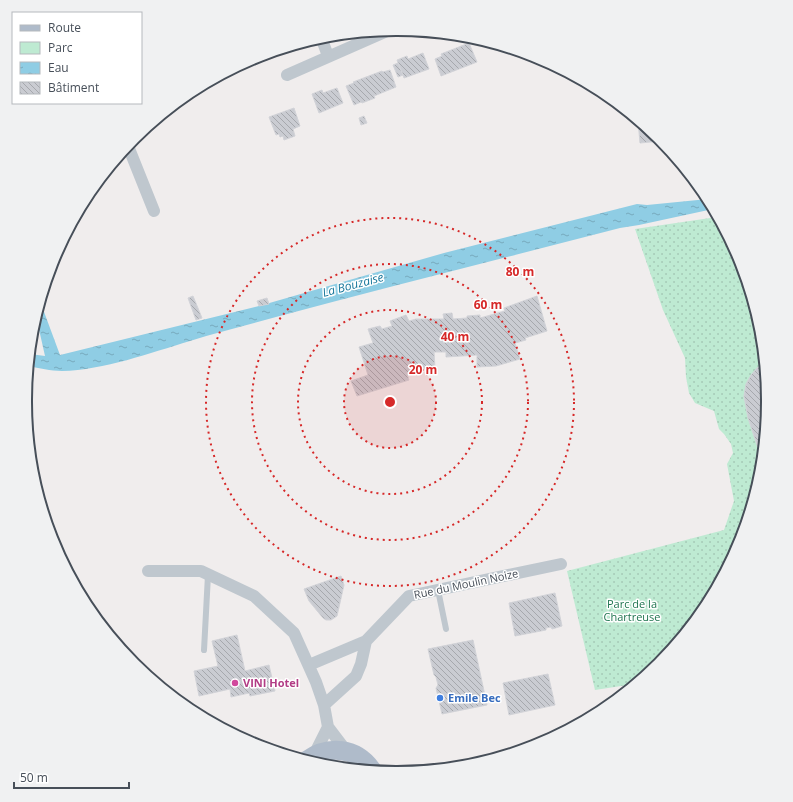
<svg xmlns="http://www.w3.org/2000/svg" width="793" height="802" font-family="'Open Sans',sans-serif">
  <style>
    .green { fill: url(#green-dots) }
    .water { fill: url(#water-ripples) }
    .building { fill: url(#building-back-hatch); stroke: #d2d3d8 }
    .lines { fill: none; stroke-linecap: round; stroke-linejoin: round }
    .service { stroke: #bfc7ce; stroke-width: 6 }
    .minor { stroke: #bfc7ce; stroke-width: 12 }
    .primary { stroke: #afbbca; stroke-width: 19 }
    .ring { fill: none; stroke: #d62828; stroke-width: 2; stroke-dasharray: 2 4 }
    .hotel-dot { fill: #d1479c; stroke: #fff; stroke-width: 1.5 }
    .shop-dot { fill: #3f7fe0; stroke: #fff; stroke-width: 1.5 }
    .labels { text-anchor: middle; stroke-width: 3; stroke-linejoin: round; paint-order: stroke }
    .street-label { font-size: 11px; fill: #474f59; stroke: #fff }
    .park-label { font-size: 11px; fill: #1e744f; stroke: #fff }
    .hotel-label { font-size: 11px; font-weight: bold; fill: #b23c85; stroke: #fff; text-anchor: start }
    .shop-label { font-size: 11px; font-weight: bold; fill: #366cbe; stroke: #fff; text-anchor: start }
    .water-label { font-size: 12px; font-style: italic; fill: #18779b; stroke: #fff }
    .rim { fill: none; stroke: #474f59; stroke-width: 2 }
    .centre { fill: #d62828; stroke: #fff; stroke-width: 2 }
    .ring-label { font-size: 12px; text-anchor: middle; font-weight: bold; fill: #d62828; stroke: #fff; stroke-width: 3; stroke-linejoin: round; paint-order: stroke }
  </style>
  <defs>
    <pattern id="green-dots" width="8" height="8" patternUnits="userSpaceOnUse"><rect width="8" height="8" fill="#beead2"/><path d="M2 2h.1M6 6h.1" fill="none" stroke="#a5cab7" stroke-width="1.8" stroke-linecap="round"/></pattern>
    <pattern id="water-ripples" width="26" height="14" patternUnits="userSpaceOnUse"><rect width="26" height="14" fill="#8fcde4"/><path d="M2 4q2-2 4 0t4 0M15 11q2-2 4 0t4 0" fill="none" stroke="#77a9bc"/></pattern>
    <pattern id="building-back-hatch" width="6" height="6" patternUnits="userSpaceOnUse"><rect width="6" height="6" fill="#caccd2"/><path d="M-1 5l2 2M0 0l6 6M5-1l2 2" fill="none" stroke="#a6a8ad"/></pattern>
  </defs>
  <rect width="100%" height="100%" fill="#f0eded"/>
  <path class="green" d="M717 217 740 259 761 329 768 401 761 474 740 543 705 608 659 664 634 684 595 690 567 571 724 530 734 501 727 464 733 453 731 444 724 434 719 429 714 411 695 403 689 393 686 377 685 358 663 310 635 229Z"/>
  <path class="water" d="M708 199 713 209 639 225 620 228C505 258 390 286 276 317 247 325 218 332 190 341 150 353 104 370 62 371 50 371 40 368 28 366L30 354 45 356 36 316 40 301 60 355 259 306 325 287 444 253 637 204 647 205Z"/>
  <path class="building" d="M469 43 477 62 441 76 435 59 442 56 441 54Z
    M279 50 263 57 262 55Z
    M423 53 429 69 404 78 397 60 407 56 408 59Z
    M398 63 403 75 398 77 393 65Z
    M390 70 396 87 374 96 375 98 362 103 361 102 354 105 346 86 354 83 353 82 382 71 383 72Z
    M337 88 343 103 319 113 312 94 322 90 323 93Z
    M294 108 300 126 293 129 295 136 284 140 283 136 280 137 279 134 276 135 269 117Z
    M364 116 367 123 361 125 359 118Z
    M638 121 659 138 661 141 640 143Z
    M193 296 202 318 196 320 188 298Z
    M537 296 547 331 525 338 526 340 515 343 520 359 496 366 477 367V355L446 357V352H434L435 368H427L407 374 409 380 357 396 351 381 368 375 359 347 373 343 368 329 380 326 382 329 392 326 390 321 406 315 409 321 416 319H444L443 314 452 313 453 319 467 318V316L480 315V318L505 311 504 308Z
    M267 298 269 304 259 306 257 301Z
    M764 364 768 401 763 453 760 454 748 418 744 396 746 384 751 375 757 368Z
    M341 576 344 585 337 616 331 620H326L323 618 309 601 304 589Z
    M555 593 562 626 552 629 551 627 546 628V630L515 636 509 603Z
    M237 635 245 671 269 665 275 691 250 696 249 693 231 697 230 689 199 696 194 671 218 666 212 641Z
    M473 640 487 705 442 714 436 688 438 685 436 677 434 675 428 649Z
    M548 674 555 705 509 715 503 683Z"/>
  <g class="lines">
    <path class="service" d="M438 590 446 629
      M204 650 208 575"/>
    <path class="minor" d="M321 37 328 56
      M287 75 387 31
      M128 146 154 211
      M148 571H201L254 596 294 633 316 682 324 705 328 727
      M366 641 409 596 561 564
      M309 665 366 641 361 664 356 676 324 705
      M314 755 328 727 347 752"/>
    <path class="primary" d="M307 760C329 745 356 747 372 770"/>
  </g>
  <circle cx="390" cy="402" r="46" fill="#d62828" fill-opacity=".12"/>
  <g class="ring">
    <circle cx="390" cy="402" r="46"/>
    <circle cx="390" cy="402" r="92"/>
    <circle cx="390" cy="402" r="138"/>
    <circle cx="390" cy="402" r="184"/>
  </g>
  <circle class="hotel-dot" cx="235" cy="683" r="4"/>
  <circle class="shop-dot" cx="440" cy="698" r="4"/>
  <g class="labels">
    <g class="street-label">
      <text transform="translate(466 584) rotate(-12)" y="4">Rue du Moulin Noize</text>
    </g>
    <g class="park-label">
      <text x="632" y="608">Parc de la<tspan x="632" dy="13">Chartreuse</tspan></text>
    </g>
    <g class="hotel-label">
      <text x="243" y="687">VINI Hotel</text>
    </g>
    <g class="shop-label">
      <text x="448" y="702">Emile Bec</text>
    </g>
    <g class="water-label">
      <text transform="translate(353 285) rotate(-15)" y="4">La Bouzaise</text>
    </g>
  </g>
  <path d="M0 0H793V802H0ZM396 36H397A364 364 0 0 1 761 400V402A364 364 0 0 1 397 766H396A364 364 0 0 1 32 402V400A364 364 0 0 1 396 36Z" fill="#f0f1f2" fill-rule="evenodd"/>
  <path class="rim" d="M396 36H397A364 364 0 0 1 761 400V402A364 364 0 0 1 397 766H396A364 364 0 0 1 32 402V400A364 364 0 0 1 396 36Z"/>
  <circle cx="390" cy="402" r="6" class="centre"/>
  <g class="ring-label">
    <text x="520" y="276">80 m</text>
    <text x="488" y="309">60 m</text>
    <text x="455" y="341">40 m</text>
    <text x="423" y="374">20 m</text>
  </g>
  <rect x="12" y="12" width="130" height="92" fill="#ffffff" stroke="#b5b9bd"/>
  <rect x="20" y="25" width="20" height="6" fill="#afbbca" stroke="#b5b9bd"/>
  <text x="48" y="32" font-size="12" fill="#474f59">Route</text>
  <rect x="20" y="42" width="20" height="12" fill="#beead2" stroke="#b5b9bd"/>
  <text x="48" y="52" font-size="12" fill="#474f59">Parc</text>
  <rect x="20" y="62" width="20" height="12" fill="url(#water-ripples)" stroke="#b5b9bd"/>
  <text x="48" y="72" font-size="12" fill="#474f59">Eau</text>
  <rect x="20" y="82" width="20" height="12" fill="url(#building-back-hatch)" stroke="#b5b9bd"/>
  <text x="48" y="92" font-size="12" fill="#474f59">Bâtiment</text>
  <path d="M14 782v6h115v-6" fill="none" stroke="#474f59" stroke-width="2"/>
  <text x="20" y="782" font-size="12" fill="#474f59" stroke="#ffffff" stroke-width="3" paint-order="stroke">50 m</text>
</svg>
